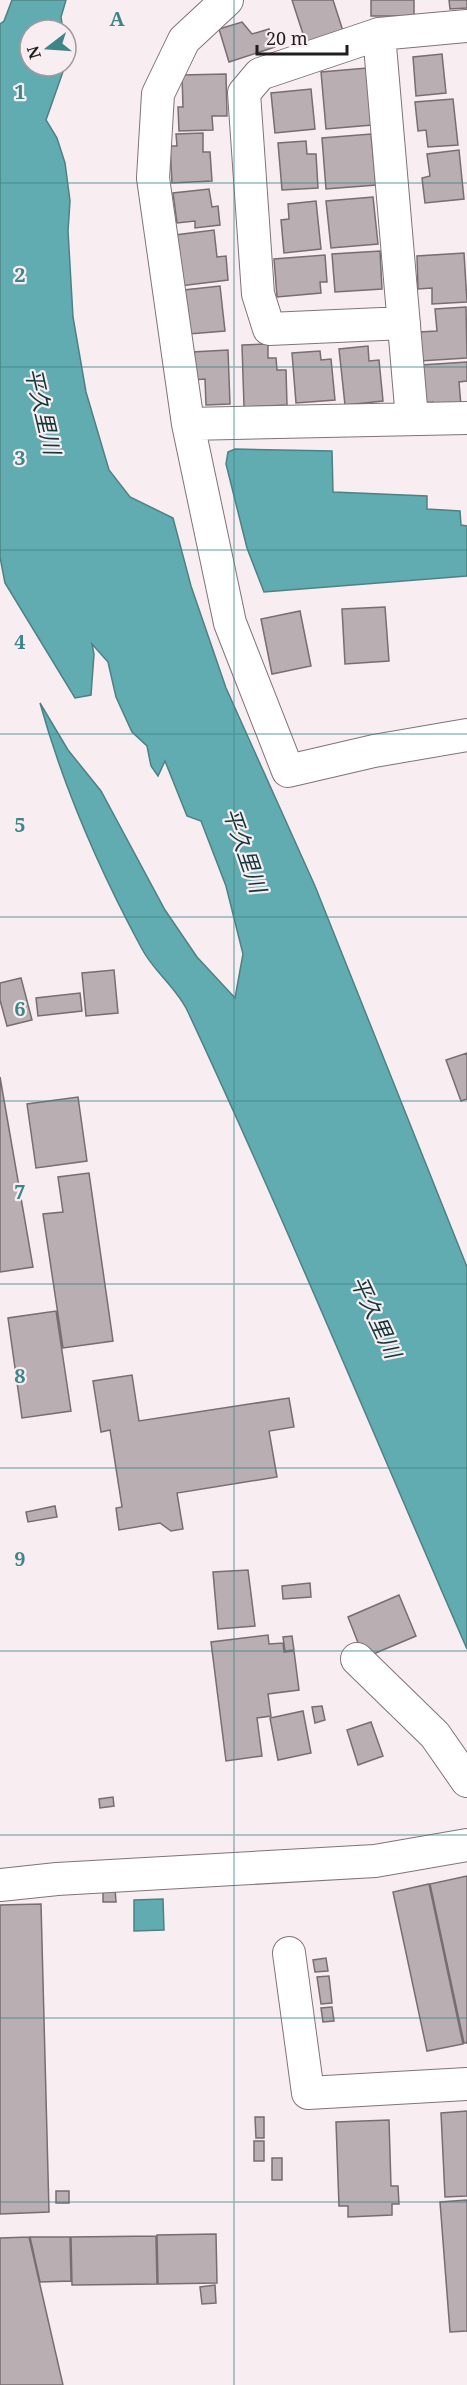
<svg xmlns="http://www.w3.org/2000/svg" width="467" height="2385" font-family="'Noto Serif','Noto Sans JP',serif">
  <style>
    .water { fill: #61acb0; stroke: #4e8184; stroke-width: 1.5 }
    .building { fill: #b9aeb2; stroke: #776e71; stroke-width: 1.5 }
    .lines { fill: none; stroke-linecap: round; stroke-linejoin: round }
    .minor-casing { stroke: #7e7478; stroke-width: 34 }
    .minor { stroke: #fff; stroke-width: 32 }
    .grid { fill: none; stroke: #3d8589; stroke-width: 1.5; stroke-opacity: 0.55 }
    .labels { text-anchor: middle; stroke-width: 4.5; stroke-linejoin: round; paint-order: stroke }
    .water-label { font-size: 22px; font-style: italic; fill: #123739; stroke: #f8edf1 }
    .grid-label { font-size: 20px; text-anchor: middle; font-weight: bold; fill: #3d8589; stroke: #f8edf1; stroke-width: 4.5; stroke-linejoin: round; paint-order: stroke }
  </style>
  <rect width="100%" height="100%" fill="#f8edf1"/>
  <path class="water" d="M12 0H66L61 17 63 30H30V66H65L46 120 57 138 65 163 70 201 68 231 73 317 86 392 109 470 130 497 173 518 191 586 226 688 315 886 467 1267V1649C374 1436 286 1222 188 1012 177 988 154 972 142 949 101 873 63 786 40 703L68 750 101 791 165 910 197 957 235 998 243 954 226 886 201 821 187 816 165 761 158 776 151 766 147 746 132 732 116 697 108 662 92 644 94 654 91 695 75 698 5 583 0 557V24L4 21Z
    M235 449 332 451 333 492 427 496V509L460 511 461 525 467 526V576L264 592 247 548 226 464 228 452Z
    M163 1899 164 1930 134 1931V1900Z"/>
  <path class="building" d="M292 0H333L343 31 306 43Z
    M371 0H414V16H371Z
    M449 0H467V8L450 9Z
    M242 22 252 34 269 29 275 47 229 62 219 29Z
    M442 54 446 93 416 96 413 57Z
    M367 68 372 125 326 129 321 72Z
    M226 74 227 116H212L213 130 179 131 178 107H183L182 75Z
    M311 89 315 129 275 133 271 93Z
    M453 99 458 145 428 147 426 130 418 131 415 102Z
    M203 133V152H210L212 181 172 183 170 146H177L176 134Z
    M371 134 376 185 326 189 322 138Z
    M306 141 307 154H316L318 188 282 190 278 143Z
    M459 150 464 199 425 203 422 178 430 176 427 154Z
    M209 189 212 207 218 206 220 225 195 228V221L177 223 173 193Z
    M373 197 378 244 331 248 326 201Z
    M316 201 321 249 284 253 281 220 289 219 288 204Z
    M214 230 217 257 226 256 228 280 180 286 175 235Z
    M380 251 382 289 335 292 332 254Z
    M464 253 467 302 432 304V288L418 289 417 256Z
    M325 255 327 282H320L321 293 277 297 274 259Z
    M220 286 225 331 189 334 184 290Z
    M466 307 467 358 420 361 419 332 437 331 435 309Z
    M268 344V358H276L277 370H286L287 405 244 407 242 345Z
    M368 346 369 361 379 360 383 401 345 405 339 349Z
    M228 350 230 404 206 405 205 379 193 380 192 352Z
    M320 351 321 360 331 359 335 400 296 403 292 353Z
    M467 362V381L459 382 461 406 434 408 433 402 424 403 421 365Z
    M385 607 389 661 345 664 342 609Z
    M300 611 311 666 272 674 261 619Z
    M114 970 118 1013 86 1016 82 973Z
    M21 978 32 1020 7 1026 0 1000V983Z
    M80 993 82 1011 38 1016 36 998Z
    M467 1053V1099L461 1101 446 1060Z
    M0 1077 33 1267 0 1272Z
    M78 1097 87 1161 36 1168 27 1104Z
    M89 1173 113 1341 63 1348 43 1214 63 1212 58 1177Z
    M56 1311 71 1411 22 1418 8 1318Z
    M132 1375 139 1421 289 1398 294 1427 269 1431 277 1477 177 1493 183 1529 171 1531 160 1523 119 1530 116 1508 122 1507 110 1430 101 1432 93 1381Z
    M55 1506 57 1517 28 1522 26 1512Z
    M248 1570 255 1626 218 1629 213 1572Z
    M310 1583 311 1597 283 1599 282 1586Z
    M399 1595 416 1636 364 1658 348 1617Z
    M268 1635 269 1644 283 1643 284 1652 294 1651 299 1690 268 1694 271 1716 257 1718 262 1756 226 1761 211 1642Z
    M292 1636 294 1650 285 1651 283 1637Z
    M322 1706 325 1720 315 1723 312 1707Z
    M303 1711 311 1753 278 1760 270 1718Z
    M371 1722 383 1756 358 1765 347 1730Z
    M113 1797 114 1806 100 1808 99 1799Z
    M467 1876V2043H464L430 1884Z
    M429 1884 463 2044 427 2051 393 1892Z
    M103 1889H115L116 1902H103Z
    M41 1904 49 2212 0 2214V1905Z
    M326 1958 328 1971 315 1972 313 1960Z
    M329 1976 332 2003 321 2004 317 1977Z
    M332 2007 334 2021 323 2022 321 2008Z
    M467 2111V2196L445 2197 441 2113Z
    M255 2117H264V2138H256Z
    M389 2120 391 2186H398L399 2204H392V2215L348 2217V2206H339L336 2122Z
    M254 2141H264V2161H254Z
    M272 2158H282V2180H272Z
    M56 2191H69V2203H56Z
    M467 2200V2331L450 2332 440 2202Z
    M216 2234 217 2283 158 2284 157 2235Z
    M156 2236 157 2284 72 2285 71 2237Z
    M29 2237 63 2385H0V2238Z
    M30 2237H70L71 2281 40 2282Z
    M215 2285 216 2303 202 2304 200 2287Z"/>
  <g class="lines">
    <defs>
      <path id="minor" d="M227 0 184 40 158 94 153 178 188 424 230 623 288 771 374 751 467 735
        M379 34 412 419
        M404 323 269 329 258 294 244 93 260 74 379 34 467 26
        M188 424 467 418
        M357 1659 435 1735 467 1781
        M0 1885 57 1879 375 1861 467 1845
        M289 1953 308 2093 467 2084"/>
    </defs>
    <use href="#minor" class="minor-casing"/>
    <use href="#minor" class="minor"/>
  </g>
  <path class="grid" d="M234 0V2385M0 183H467M0 367H467M0 550H467M0 734H467M0 917H467M0 1101H467M0 1284H467M0 1468H467M0 1651H467M0 1835H467M0 2018H467M0 2202H467"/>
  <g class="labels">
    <g class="water-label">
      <text transform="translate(43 411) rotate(77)" y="8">平久里川</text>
      <text transform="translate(245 850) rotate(71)" y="8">平久里川</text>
      <text transform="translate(376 1317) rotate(65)" y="8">平久里川</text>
    </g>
  </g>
  <g class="grid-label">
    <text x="117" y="26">A</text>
    <text x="20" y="99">1</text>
    <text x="20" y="282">2</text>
    <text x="20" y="465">3</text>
    <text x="20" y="649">4</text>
    <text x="20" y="832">5</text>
    <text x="20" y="1016">6</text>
    <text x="20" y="1199">7</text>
    <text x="20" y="1383">8</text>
    <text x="20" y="1566">9</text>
  </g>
  <g transform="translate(48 48) rotate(253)"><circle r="28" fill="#f8edf1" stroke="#a29a9d" stroke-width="1.5"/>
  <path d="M0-4.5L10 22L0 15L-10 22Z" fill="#3d8589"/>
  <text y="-9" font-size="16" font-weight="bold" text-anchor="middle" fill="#201d1e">N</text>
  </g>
  <path d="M257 45v9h90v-9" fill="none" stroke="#201d1e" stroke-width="3"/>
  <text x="266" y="45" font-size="18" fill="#201d1e" stroke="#f8edf1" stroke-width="4.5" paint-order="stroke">20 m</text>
</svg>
